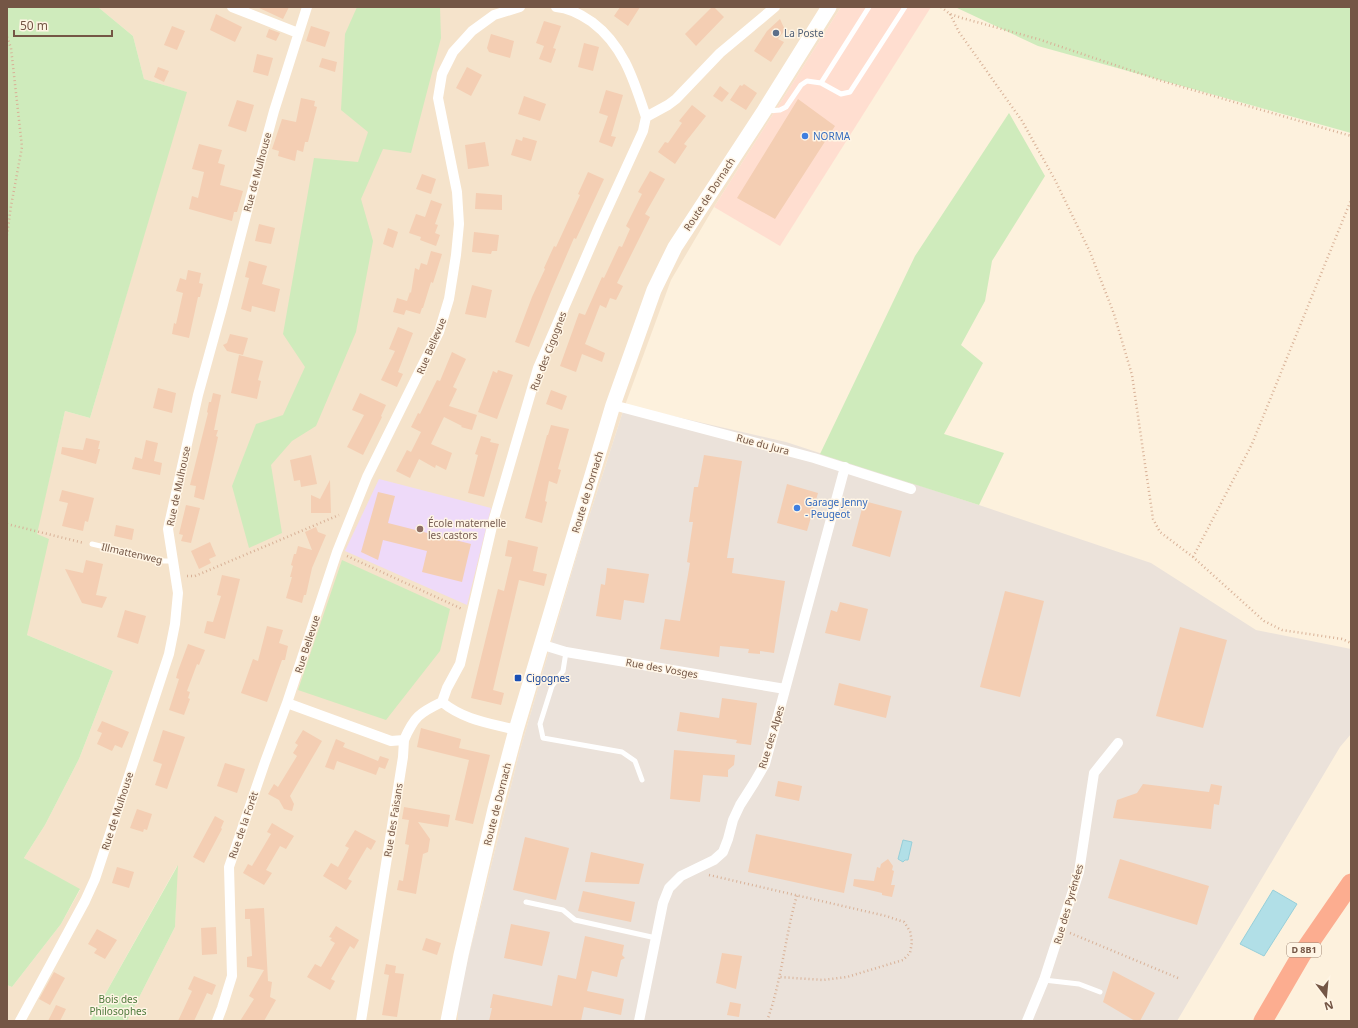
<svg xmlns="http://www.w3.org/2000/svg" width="1358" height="1028" font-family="'Noto Sans',sans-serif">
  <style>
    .residential { fill: #f5e3cb }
    .commercial { fill: #ffded0 }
    .industrial { fill: #ebe2da }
    .education { fill: #eedaf9 }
    .green { fill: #cfebbc }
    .water { fill: #b1dfe7; stroke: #97cfd9 }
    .building { fill: #f4ceb3 }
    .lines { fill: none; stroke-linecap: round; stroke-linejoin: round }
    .path { stroke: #d8b197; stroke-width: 2.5; stroke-dasharray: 1 3; stroke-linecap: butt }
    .lane { stroke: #fff; stroke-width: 5 }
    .street { stroke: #fff; stroke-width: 10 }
    .secondary { stroke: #fff; stroke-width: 15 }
    .highway { stroke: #fcad90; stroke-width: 19 }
    .service-dot { fill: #5c6f8a; stroke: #fff5e5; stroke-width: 1.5 }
    .shop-dot { fill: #3f7fe0; stroke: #fff5e5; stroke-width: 1.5 }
    .education-dot { fill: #8d6e63; stroke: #fff5e5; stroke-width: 1.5 }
    .transit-dot { fill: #1a4fb4; stroke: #fff5e5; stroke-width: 1.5 }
    .labels { text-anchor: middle; stroke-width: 3; stroke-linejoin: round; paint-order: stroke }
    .shield { fill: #fff5e5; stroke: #9e8675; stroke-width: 1 }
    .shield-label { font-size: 9px; font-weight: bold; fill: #745645 }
    .service-label { font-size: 10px; fill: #4e5e75; stroke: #fff5e5; text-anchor: start }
    .shop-label { font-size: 10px; fill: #366cbe; stroke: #fff5e5; text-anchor: start }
    .street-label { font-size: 10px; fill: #745645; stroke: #fff5e5 }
    .education-label { font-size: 10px; fill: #785e54; stroke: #fff5e5; text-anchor: start }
    .transit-label { font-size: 10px; fill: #164399; stroke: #fff5e5; text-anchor: start }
    .park-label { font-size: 10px; fill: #4e7a3c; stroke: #fff5e5 }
  </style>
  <rect width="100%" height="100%" fill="#fdf1dd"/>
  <path class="residential" d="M98 7H841L714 207 671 280 624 408 579 548 520 750 458 999V1021H127L175 927 177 866 90 1021H7V985L12 987 61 924 80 890 24 858 45 825 79 759 113 671 27 635 36 535 65 411 90 418 186 92 144 79 133 36Z"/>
  <path class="commercial" d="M841 7H931L780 246 714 207Z"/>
  <path class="industrial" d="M625 405 786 442 979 505 1151 563 1256 630 1351 649V734L1340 747 1177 1021H458V999L520 750 579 548Z"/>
  <path class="education" d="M379 479 491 508 467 605 345 551Z"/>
  <path class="green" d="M7 7H98L133 36 144 79 187 92 90 418 65 411 37 534 49 539 27 635 113 671 79 759 45 825 24 858 80 889 61 924 12 987 7 985Z
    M357 7H440L441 38 411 153 383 149 361 199 373 241 356 332 316 426 292 441 271 465 282 533 249 548 232 486 256 424 283 415 305 367 283 334 314 158 358 162 368 132 341 110 345 34Z
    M955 7H1351V133L1038 46Z
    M1009 113 1045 176 992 261 985 301 961 345 983 363 944 434 1004 453 979 505 820 454 915 256Z
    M342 560 450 609 440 651 386 720 298 690Z
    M178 865 175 927 127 1021H90Z"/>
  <path class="water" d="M903 840 912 842 908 860H905L903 862 898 859Z
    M1273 890 1297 904 1264 956 1240 944Z"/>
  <path class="building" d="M257 7H289L283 19Z
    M620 7H640L628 26 614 16Z
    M712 7H714L724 17 696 46 685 34Z
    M216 14 242 27 235 42 210 30Z
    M780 19 785 30 778 39 784 42 771 62 754 51 767 31Z
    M544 21 561 26 553 48 556 49 551 63 539 59 544 46 536 43Z
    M172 26 185 31 177 50 164 45Z
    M311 26 330 32 325 47 306 41Z
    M269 29 280 33 276 41 266 37Z
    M491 34 514 41 510 58 489 52 487 48Z
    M584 43 599 47 593 71 578 67Z
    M257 54 273 58 268 76 253 72Z
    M322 58 337 62 335 72 319 67Z
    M158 67 169 71 164 82 154 77Z
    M467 67 482 75 471 96 456 88Z
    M744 84 757 93 746 110 730 100 740 85 742 86Z
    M720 86 729 93 722 102 713 96Z
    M606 90 623 95 611 136 616 137 612 147 599 142 608 116 599 113Z
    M524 96 546 104 540 121 518 114Z
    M301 98 315 101 314 106 317 107 308 142H305L303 152 297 150 295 161 278 156 279 151 272 149 282 119 296 122Z
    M798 99 835 126 775 219 737 198Z
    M237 100 254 105 246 132 228 126Z
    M692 105 706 116 684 144 687 146 675 164 658 152 665 142 668 143 682 123 679 121Z
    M523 137 537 141 531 161 511 155 516 139 522 141Z
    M485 142 489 166 468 169 465 145Z
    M199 144 222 150 218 163 225 165 220 185 243 191 237 212H234L232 221 189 209 192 196 198 198 204 172 192 169Z
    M650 171 665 179 645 214 650 217 617 283 623 286 616 300 610 298 606 308 600 305 585 344 605 353 602 362 582 354 576 372 560 366 579 313 585 315 602 277 604 278 619 246 622 247 630 229 626 226 642 194 638 192Z
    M588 172 604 179 576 239 574 238 552 289 529 347 515 342 532 297 545 269 544 268 554 246 556 247 580 195 578 194Z
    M422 174 436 179 431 194 416 189Z
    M476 193 502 195V210L475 209Z
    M431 200 442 204 435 224 438 225 435 233 440 235 436 246 420 240 421 237 409 233 416 214 425 217Z
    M259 224 275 228 271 244 255 241Z
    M388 228 398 232 393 248 383 244Z
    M474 232 499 235 497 251H492L491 254 472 252Z
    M431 251 442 254 433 283 431 282 423 308H422L420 314 406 310 404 315 393 312 397 298 407 301 410 292 411 293 415 268 419 270 421 263 427 265Z
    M249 261 267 266 262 284 280 289 275 312 252 306 251 312 241 309 249 278 245 277Z
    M188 270 201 273 199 283 203 284 200 297H198L189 338 172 334 174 323 176 324 183 293 176 291 180 278 186 280Z
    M472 285 492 290 486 318 465 314Z
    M398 327 413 333 398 372 403 374 397 387 381 380 395 351 389 349Z
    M230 334 248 338 243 355 227 351 223 345 227 343Z
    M452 352 466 359 453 387 457 389 449 406 477 415 472 430 461 427 462 426 444 417 431 444 452 453 446 470 436 465 435 468 419 459 410 478 396 471 407 450 411 452 421 432 411 427 418 413 420 414 437 380 440 381Z
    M239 355 263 361 258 380 261 381 257 399 231 393Z
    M498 370 513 375 497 419 478 412 493 371 497 373Z
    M158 388 176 393 172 413 153 408Z
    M551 390 567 396 562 410 546 404Z
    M213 393 221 395 214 430H218L216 436 218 437 204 500 194 497 196 486 190 485 208 413 207 412 209 402H211Z
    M360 393 386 405 381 416 382 417 363 455 347 447 364 415 352 410Z
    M551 425 569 429 558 469 561 470 557 484 549 481 545 501 547 502 542 523 525 518 547 435H548Z
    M481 436 491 439 490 442 499 444 484 497 468 493 478 455 475 454Z
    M86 438 100 441 98 449H100L96 464 61 454 62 447 83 450Z
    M146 440 158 443 154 461 162 463 160 475 132 469 135 457 142 459Z
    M311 455 317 484 301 487 300 480 294 481 290 460Z
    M704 455 742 461 727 558H734L732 573 785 581 774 653 760 651V654L748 653 749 649 720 646 719 657 660 649 665 619 680 621 690 563 687 562 693 522H689L694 487H698Z
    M330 480 331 513H311V495L320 499Z
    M787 484 818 493 807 531 777 523Z
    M62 490 94 498 88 522 85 521 83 531 62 526 68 503 59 501Z
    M378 492 395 496 388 523 471 544 462 582 422 572 427 551 383 540 378 560 361 552Z
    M864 501 902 511 890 557 852 546Z
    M186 505 200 508 191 543 181 541 183 535 179 534Z
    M116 525 134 529 132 540 114 536Z
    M316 527 318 532 326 535 312 568 306 595H304L302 603 286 598 292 577H290L293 566 291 565 294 554H296L298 546 312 550 305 532Z
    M508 540 538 547 533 571 547 574 544 586 519 580 493 690 504 693 501 705 471 698 498 589 504 591 512 557 505 556Z
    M210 542 216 556 209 559 211 563 199 569 191 551Z
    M86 560 103 564 96 595 107 597 102 608 82 603 65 569 83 573Z
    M607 568 649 574 644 603 624 600 621 620 596 616 601 584 605 585Z
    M222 575 240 579 225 639 204 633 207 621 213 622 221 596 217 595Z
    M1005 591 1044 601 1020 697 980 687Z
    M840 602 868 609 860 641 825 633 831 610 837 612Z
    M125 610 146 616 138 644 117 637Z
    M267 626 283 630 279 643 288 646 285 660H282L267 702 241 693 253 659 258 661Z
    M1180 627 1227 640 1203 728 1156 716Z
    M188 644 205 650 199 665 197 664 187 691 190 692 188 698 190 699 184 715 169 710 179 679 176 678 178 671Z
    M839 683 891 696 886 718 834 705Z
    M722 698 757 703 751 745 736 743 737 740 677 731 680 712 719 718Z
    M102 721 129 732 122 748 115 745 112 751 97 744 102 733 97 731Z
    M421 728 461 739 459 748 490 755 473 824 455 820 469 760 417 747Z
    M163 730 185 737 167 789 155 785 162 764 153 761Z
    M303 730 322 741 290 796 294 804 292 811 284 809 279 800 268 794 274 784 278 787 297 756 293 753 298 745 295 743Z
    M336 739 345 743 343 747 361 754 378 761 380 756 389 759 385 769 379 767 376 775 337 761 334 770 325 767Z
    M674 750 735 755 734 765 728 770V777L703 775 700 802 670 799Z
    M225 763 245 769 237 793 217 786Z
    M778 781 802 786 799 801 775 796Z
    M1143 784 1209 792 1211 784 1222 786 1219 805 1214 804 1211 829 1113 818 1117 800 1137 793Z
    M404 807 450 815 448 827 418 822 430 839 428 852 423 854 416 894 397 890 399 880 403 881 409 845 405 844 409 820 402 819Z
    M137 809 152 814 147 830 144 829 143 832 130 828Z
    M215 816 224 821 221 828 222 829 204 863 193 857Z
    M272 823 294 836 286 849 280 846 266 870 272 873 264 885 243 873 248 864 252 866 271 834 267 832Z
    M355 830 376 841 371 850 367 847 348 879 352 881 346 890 323 876 331 863 338 867 349 848 345 846Z
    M756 834 852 854 844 893 748 872Z
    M525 837 569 848 556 900 513 890Z
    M591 852 644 864 639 884 585 882Z
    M888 859 893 866 892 870 894 871 891 885H895L892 897 882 895V893L853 886 854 879 874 881 877 867 880 868 881 864Z
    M1120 859 1209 886 1197 925 1108 898Z
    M117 867 134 872 129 888 112 883Z
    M583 891 635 902 631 922 578 911Z
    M264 908 268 981 272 982 270 997 276 1000 264 1021H240L254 999 249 996 264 970 247 967V957L252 956 250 919H245V909Z
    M511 924 550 932 542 966 504 958Z
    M336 926 359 940 354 949 350 946 340 963 331 979 335 981 330 990 307 977 315 964 321 967 335 943 330 940 332 938 329 937Z
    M216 927 217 954 202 955 201 928Z
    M97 929 117 940 105 959 94 953 97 949 88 944Z
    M585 936 624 945 622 955 625 958 621 960 617 977 592 971 587 991 624 999 621 1015 584 1007 581 1021H489L492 1008H490L493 994 552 1006 558 975 576 979Z
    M426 938 441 943 437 955 422 950Z
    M722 953 742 956 736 989 716 983Z
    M386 964 396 966 395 973 404 974 397 1017 382 1015 389 975 384 974Z
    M1113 971 1155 993 1140 1021H1135L1103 1002Z
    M54 972 65 978 50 1005 39 999Z
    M194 976 216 985 212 995 207 993 194 1021H178L192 991 188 989Z
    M730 1002 741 1004 739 1017 727 1015Z
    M56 1005 66 1009 60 1021H48Z"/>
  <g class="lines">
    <path class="path" d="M941 7 950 14 962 18 1038 39 1162 81 1351 136
      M950 14 959 32 1022 121 1055 180 1090 252 1114 314 1132 375 1153 519 1160 532 1193 557 1264 621 1282 630 1342 639 1351 643
      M7 37 11 48 22 147 11 206 7 235
      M7 524 84 543
      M347 556 462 609
      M1193 557 1252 444 1351 200
      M187 576H195L339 515
      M709 875 886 916 904 922 910 931 912 942 910 953 903 960 847 977 823 980 780 977
      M1070 933 1178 978
      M767 1021C782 980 785 936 797 895"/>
    <path class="lane" d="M821 83 869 7
      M767 111 780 110 786 107 801 85 807 81 821 83 841 94 850 92 905 7
      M92 544 164 561H172
      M566 652 563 671 552 686 540 724 543 738 622 752 635 761 642 780
      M526 902 563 910 575 920 656 938
      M1044 980 1079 984 1100 992"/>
    <path class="street" d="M232 7 298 33
      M556 7C570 8 582 15 592 22 624 46 634 81 646 117
      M613 405 814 458 911 489
      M540 644 566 652 785 689
      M442 702C464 720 489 723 516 730
      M287 703 391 741 404 740 403 757 361 1021
      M404 740C414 717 419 713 442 702L447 688 460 664 493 522 538 368 599 227 643 131 646 117 668 105 676 99 720 53 775 7
      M20 1021 85 901 95 879 169 654 175 624 178 593 168 529 198 395 222 308 251 196 274 111 307 7
      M217 1021 222 1008 232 976 229 867 265 762 287 703 337 552 367 477 439 332 449 299 456 255 459 224 457 192 438 98 442 74 453 52 472 31 494 15 520 7
      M639 1021 663 903 669 888 681 876 714 860 723 852 728 839 733 820 740 805 754 783 765 764 845 467
      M1027 1021 1044 980 1079 872 1094 773 1118 743"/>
    <path class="secondary" d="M448 1021 461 955 495 809 516 730 613 405 654 290 675 247 764 111 829 7"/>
    <path class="highway" d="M1263 1021 1302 954 1351 883"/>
  </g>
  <circle class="service-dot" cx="776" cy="33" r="4"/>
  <g class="shop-dot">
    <circle cx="805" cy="136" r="4"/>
    <circle cx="797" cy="508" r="4"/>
  </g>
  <circle class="education-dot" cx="420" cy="529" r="4"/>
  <rect class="transit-dot" x="514" y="674" width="8" height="8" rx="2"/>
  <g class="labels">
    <rect class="shield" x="1287" y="943" width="34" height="14" rx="3"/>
    <g class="shield-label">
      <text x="1304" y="953">D 8B1</text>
    </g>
    <g class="service-label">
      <text x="784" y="37">La Poste</text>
    </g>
    <g class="shop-label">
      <text x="813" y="140">NORMA</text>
      <text x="805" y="506">Garage Jenny<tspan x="805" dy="12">- Peugeot</tspan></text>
    </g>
    <g class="street-label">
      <text transform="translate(257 172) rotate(-75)" y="4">Rue de Mulhouse</text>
      <text transform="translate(709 194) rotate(-57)" y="4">Route de Dornach</text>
      <text transform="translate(431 346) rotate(-67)" y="4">Rue Bellevue</text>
      <text transform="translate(548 351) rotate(-69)" y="4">Rue des Cigognes</text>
      <text transform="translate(763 444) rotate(15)" y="4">Rue du Jura</text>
      <text transform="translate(178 486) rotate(-78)" y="4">Rue de Mulhouse</text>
      <text transform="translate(587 492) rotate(-73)" y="4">Route de Dornach</text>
      <text transform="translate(132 553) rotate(13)" y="4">Illmattenweg</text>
      <text transform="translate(307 644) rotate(-72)" y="4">Rue Bellevue</text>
      <text transform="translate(662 668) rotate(10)" y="4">Rue des Vosges</text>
      <text transform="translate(771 737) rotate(-73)" y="4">Rue des Alpes</text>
      <text transform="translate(497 804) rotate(-76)" y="4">Route de Dornach</text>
      <text transform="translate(117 811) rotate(-72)" y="4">Rue de Mulhouse</text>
      <text transform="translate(393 820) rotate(-81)" y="4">Rue des Faisans</text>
      <text transform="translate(243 825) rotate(-71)" y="4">Rue de la Forêt</text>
      <text transform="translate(1068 904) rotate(-74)" y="4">Rue des Pyrénées</text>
    </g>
    <g class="education-label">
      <text x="428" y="527">École maternelle<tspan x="428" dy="12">les castors</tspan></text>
    </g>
    <g class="transit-label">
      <text x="526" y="682">Cigognes</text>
    </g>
    <g class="park-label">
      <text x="118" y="1003">Bois des<tspan x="118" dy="12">Philosophes</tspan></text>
    </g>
  </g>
  <rect width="1358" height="1028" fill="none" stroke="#745645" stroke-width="16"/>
  <g transform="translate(1326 996) rotate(164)" stroke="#fff5e5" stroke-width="3" paint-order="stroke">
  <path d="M0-3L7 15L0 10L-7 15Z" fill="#745645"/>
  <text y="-6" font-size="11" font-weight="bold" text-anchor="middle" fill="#745645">N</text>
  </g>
  <path d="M14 30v6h98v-6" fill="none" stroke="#745645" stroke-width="2"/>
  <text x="20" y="30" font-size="12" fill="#745645" stroke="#fff5e5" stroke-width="3" paint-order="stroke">50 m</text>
</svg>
